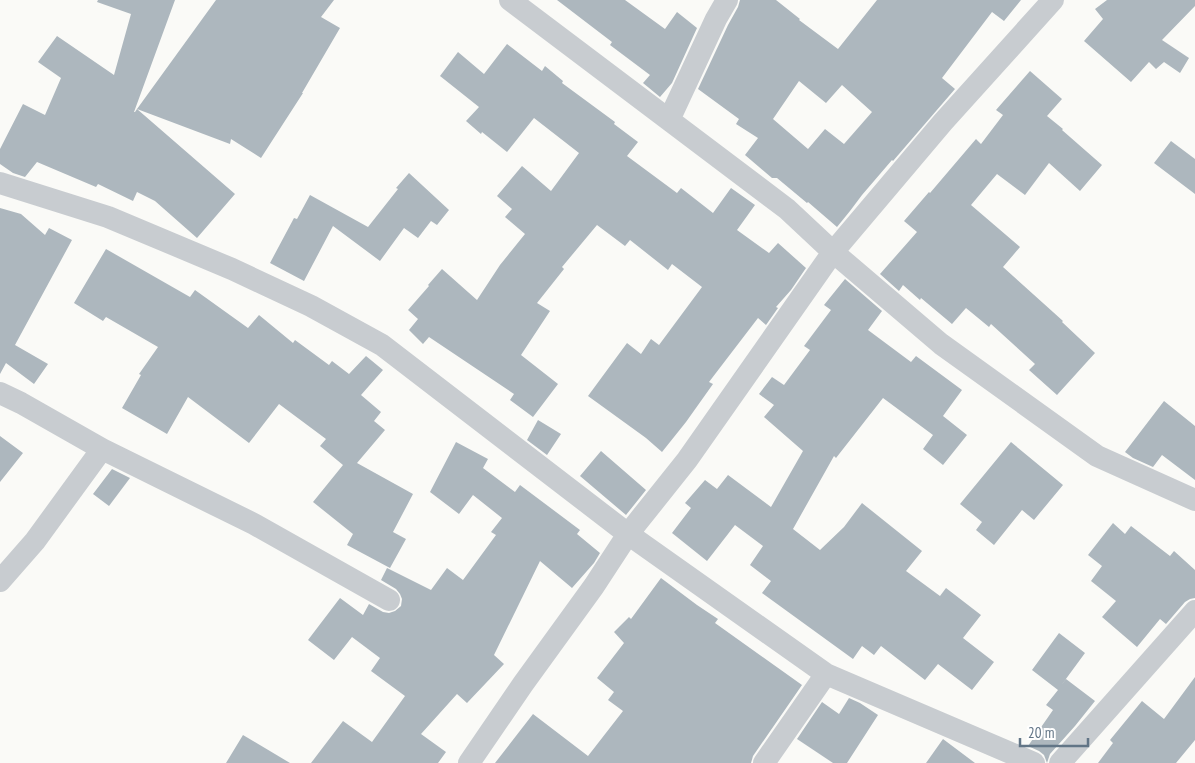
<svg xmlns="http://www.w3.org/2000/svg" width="1195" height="763" font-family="'PT Sans Narrow',sans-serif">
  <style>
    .building { fill: #adb7be; fill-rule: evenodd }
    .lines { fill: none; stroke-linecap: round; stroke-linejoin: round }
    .street { stroke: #c8ccd0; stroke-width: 22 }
  </style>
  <rect width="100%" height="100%" fill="#fafaf7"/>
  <path class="building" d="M98 0H175L134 112H135L137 109 235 194 197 238 155 201 137 192 133 201 98 184 96 187 37 162 25 177 13 173 0 164V149L23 104 45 115 61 78 38 62 57 36 114 75 131 14 97 2Z
    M216 0H334L321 17 340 28 302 93H303L261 158 231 139 230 144 137 109Z
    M557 0H625L665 29 677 12 697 28 672 83 660 97 643 83 650 75 610 45 612 42Z
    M740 0H776L800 19 799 20 838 49 877 0H1021L1004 21 992 12 942 78 955 89 893 161 892 160 862 195 850 211 837 227 808 202 807 203 777 178H772L745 155 758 138 736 124 739 119 698 89 728 25 738 7ZM799 81 826 103 842 85 872 112 844 144 825 129 808 149 773 119Z
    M1107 0H1195V6L1162 40 1189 58 1180 73 1164 62 1156 69 1149 62 1131 82 1084 41 1103 19 1095 9Z
    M507 44 542 71 545 66 563 81 562 83 615 122 614 124 638 142 627 156 677 193 681 188 713 213 731 188 755 205 737 230 769 253 778 243 806 268 791 290 776 307 778 308 766 325 758 318 709 382 713 384 686 422 662 452 646 438 588 396 627 343 641 354 651 339 659 345 702 287 672 264 668 270 630 240 625 246 597 225 562 267 564 269 537 303 550 311 521 355 558 384 533 417 510 400 514 394 429 337 423 344 409 330 418 319 408 310 429 286 428 285 442 269 477 300 500 265 525 234 505 217 512 209 497 196 522 166 551 191 579 153 534 118 507 152 482 132 481 134 466 121 479 107 440 76 458 52 484 74Z
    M1030 71 1062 99 1047 116 1063 129 1062 130 1102 165 1080 191 1049 163 1025 195 997 174 971 205 1020 247 1003 267 1063 321 1062 322 1095 353 1057 395 1029 370 1035 364 991 324 989 327 966 308 952 324 921 298 920 300 903 285 899 291 880 274 917 232 904 221 929 192 930 193 976 139 981 144 1003 115 996 110Z
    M1171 141 1195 159V194L1154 163Z
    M409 173 449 210 437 225 431 221 418 238 404 228 380 261 333 226 304 281 270 263 294 218 297 219 310 195 368 227 398 189 396 188Z
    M0 208 21 214 45 235 49 228 72 240 15 345 48 364 34 384 6 363 0 374Z
    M106 249 190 297 195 290 248 328 259 315 293 343 295 340 329 365 332 361 349 374 366 356 383 370 361 395 381 412 374 421 385 430 357 463 413 494 393 532 406 539 390 568 347 545 353 534 313 502 343 465 320 446 326 439 279 404 249 443 188 397 167 434 122 408 141 375 139 374 158 347 106 317 103 321 74 303Z
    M845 279 882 311 868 330 911 362 916 356 962 390 943 416 967 435 943 465 923 449 933 435 883 398 836 458 834 456 793 529 820 550 844 527 862 503 922 551 906 571 940 596 946 588 981 615 963 638 994 662 972 690 938 664 925 680 881 646 874 655 862 646 853 659 762 593 771 581 750 565 763 546 735 525 707 561 672 533 691 508 685 503 705 480 717 489 728 475 771 507 803 451 764 417 774 405 759 394 772 377 784 385 810 350 804 346 831 310 824 305Z
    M1164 401 1195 426V480L1162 455 1153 467 1133 458 1125 452Z
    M538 420 561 434 547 455 527 440Z
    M0 436 23 453 0 482Z
    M456 442 488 459 483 468 515 492 520 485 580 530 577 534 600 553 594 563 572 588 540 561 494 655 504 664 467 703 457 694 421 734 446 752 438 763H311L343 721 372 742 405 696 371 671 380 658 352 637 334 660 308 640 340 598 363 615 369 604 383 612 389 613 395 611 401 606 402 599 400 594 396 589 381 580 387 568 431 590 447 568 463 580 496 535 491 532 502 518 473 495 459 514 430 492Z
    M1011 442 1063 485 1034 520 1022 510 994 545 976 530 982 522 960 504Z
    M601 451 646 490 626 515 580 476Z
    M112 469 130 478 109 506 93 494Z
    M1113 523 1125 534 1131 526 1170 556 1174 551 1195 570V598L1190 599 1185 602 1166 624 1160 619 1137 647 1102 617 1116 601 1091 581 1102 566 1088 555Z
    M661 578 697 605 718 619 715 623 802 685 753 756 751 763H495L533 714 588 756 623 711 608 700 614 692 597 678 624 643 614 632 629 617 631 619Z
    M1059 633 1085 653 1060 687 1066 679 1095 701 1075 726 1050 754 1047 763 1044 755 1039 751 1028 746 1053 710 1046 705 1058 690 1032 670Z
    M1195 677V740L1176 763H1098L1113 743 1110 740 1142 701 1164 719Z
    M849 698 860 703 878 715 847 763H833L797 739 822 702 839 714Z
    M243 735 290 763H226Z
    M943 739 975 763H926Z"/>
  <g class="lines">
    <path class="street" d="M510 0 787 209 833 252 941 344 1097 456 1195 500
      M669 120 716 19 727 0
      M0 183 108 217 232 269 311 306 382 345 628 534 826 674 1034 763
      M0 393 21 403 102 449 254 524 389 600
      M0 581 35 541 102 449
      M469 763 523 684 594 586 628 534 687 460 833 252 943 122 1053 0
      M764 763 826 674
      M1060 763 1195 611"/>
  </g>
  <path d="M1020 738v8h68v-8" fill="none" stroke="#627586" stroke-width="2.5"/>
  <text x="1028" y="738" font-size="15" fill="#627586" stroke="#ffffff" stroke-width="4" paint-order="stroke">20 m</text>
</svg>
